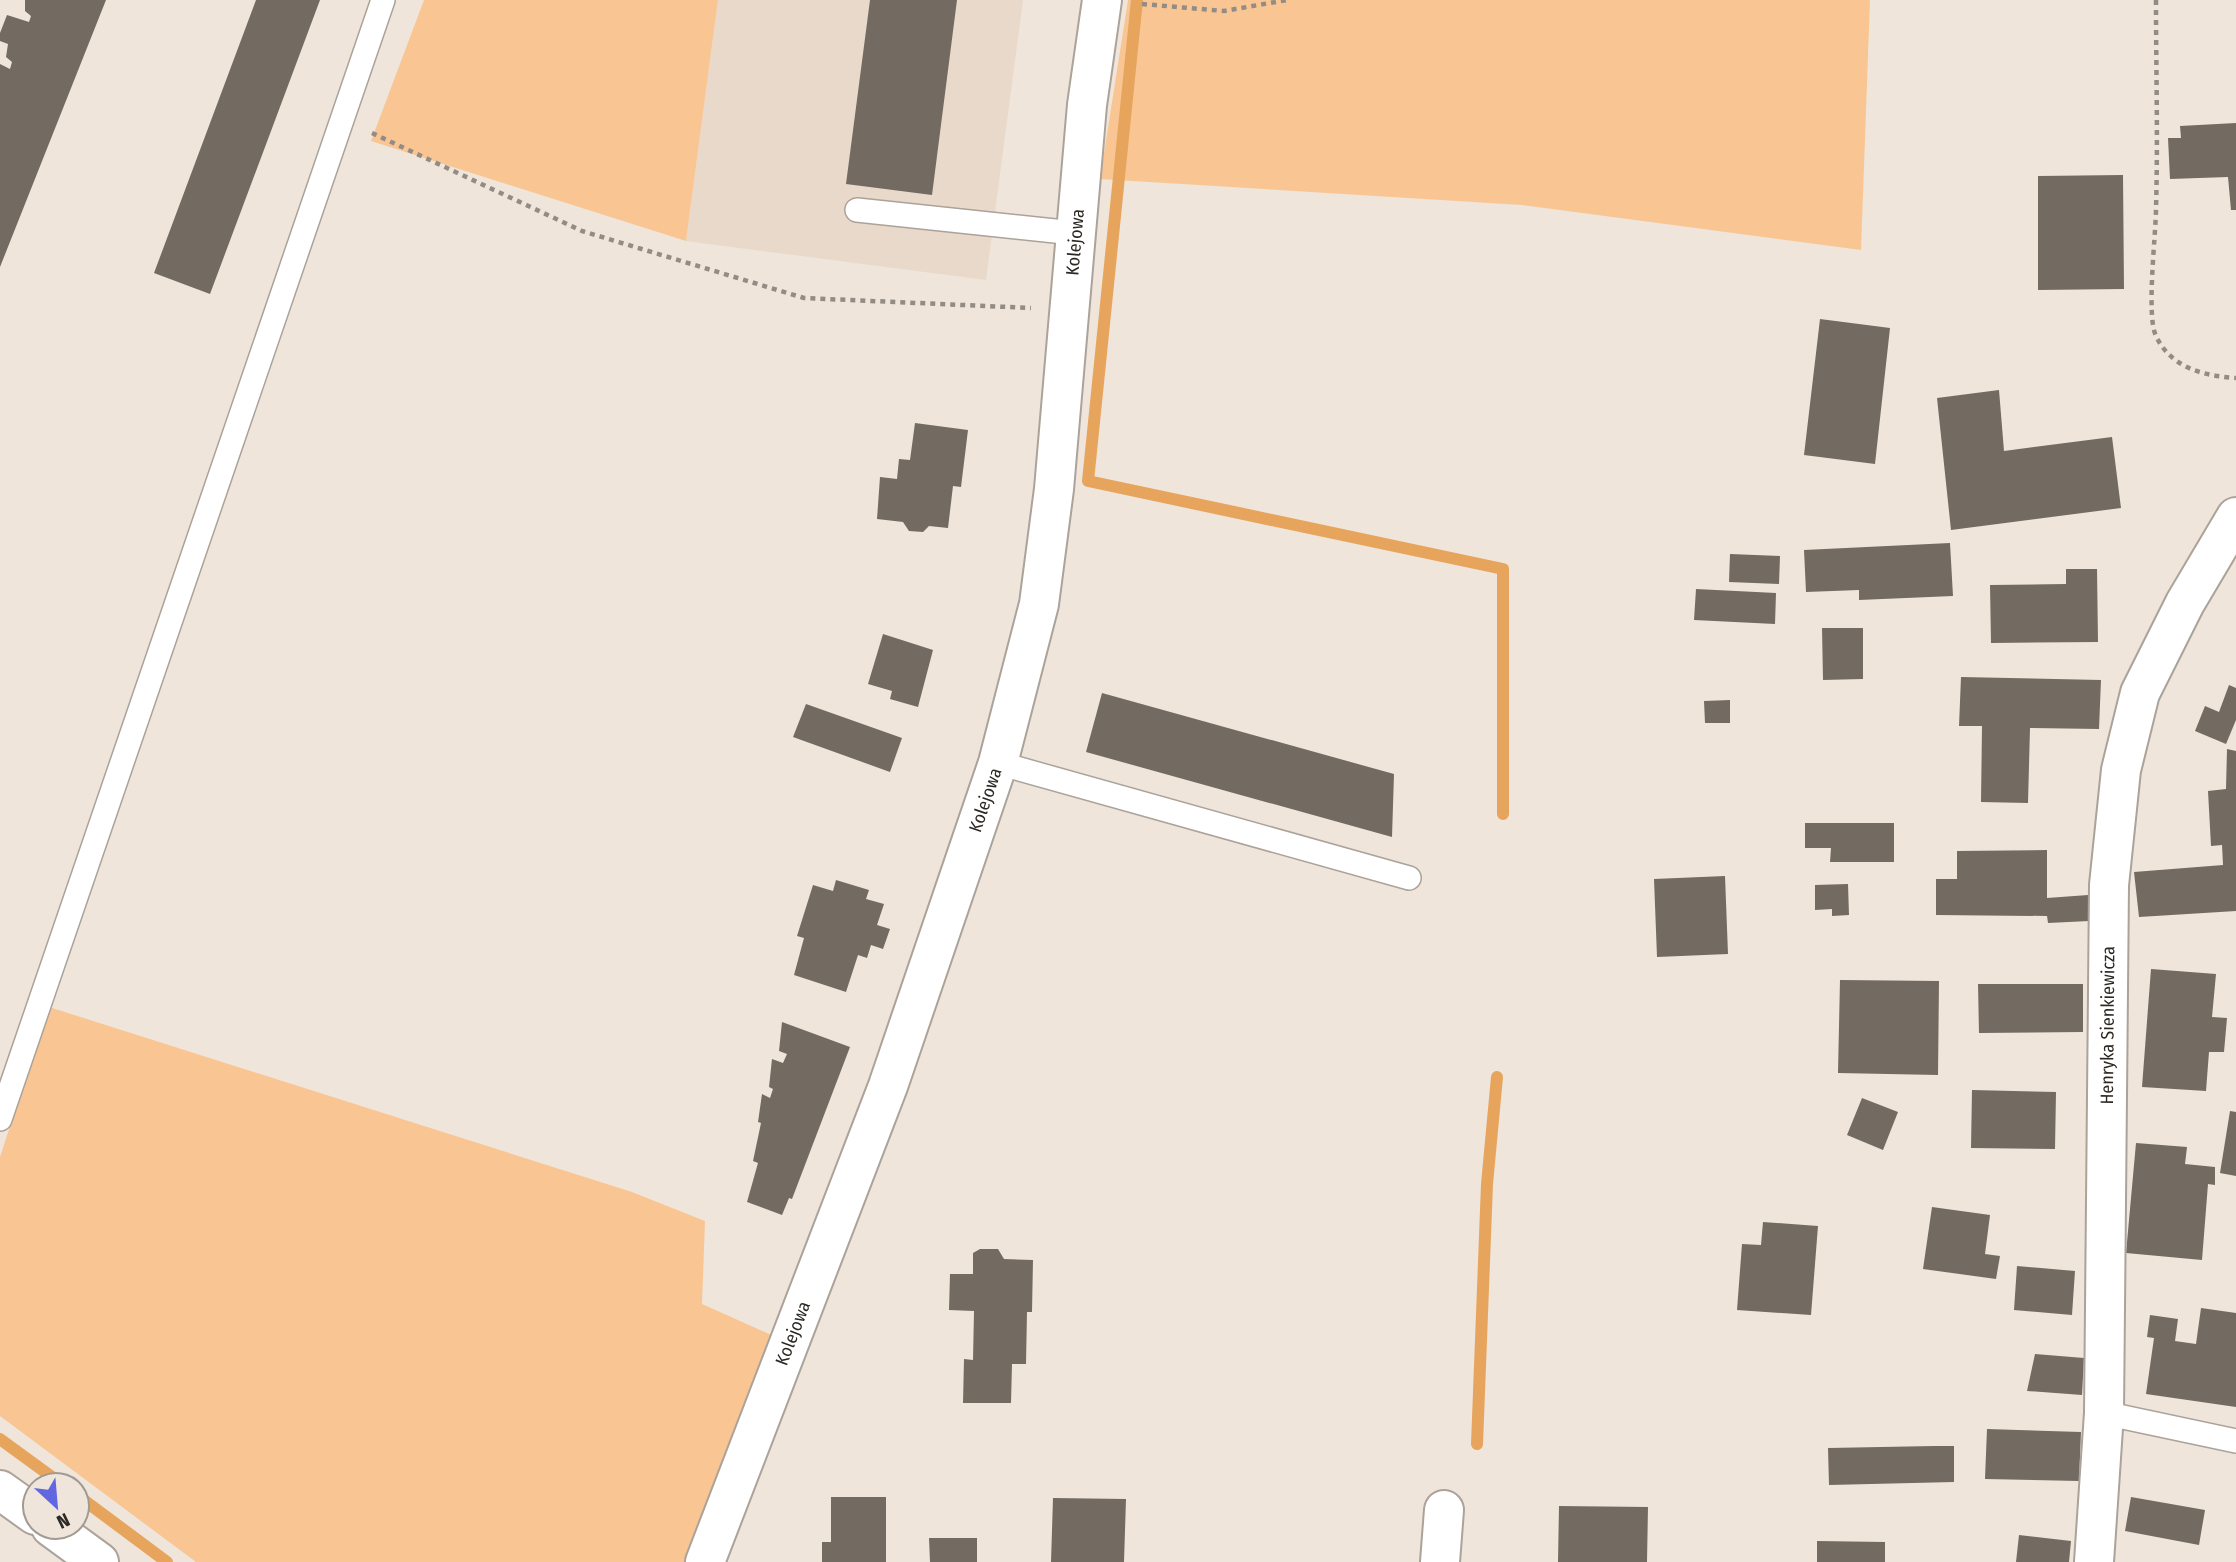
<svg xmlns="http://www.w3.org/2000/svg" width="2236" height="1562" font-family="'Fira Sans Condensed',sans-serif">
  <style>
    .built { fill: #e9d9ca }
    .green { fill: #f9c693 }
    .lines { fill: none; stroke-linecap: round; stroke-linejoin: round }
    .stream { stroke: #e7a45c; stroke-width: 12 }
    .building { fill: #736a62 }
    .service-casing { stroke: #aba299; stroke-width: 26 }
    .minor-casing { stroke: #aba299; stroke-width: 42 }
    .path { stroke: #938c85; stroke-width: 4.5; stroke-dasharray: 5 5; stroke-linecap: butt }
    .service { stroke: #fff; stroke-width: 23 }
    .minor { stroke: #fff; stroke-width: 38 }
    .labels { text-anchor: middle; stroke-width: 7; stroke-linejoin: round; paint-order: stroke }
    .street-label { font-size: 18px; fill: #2c2925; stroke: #efe5db }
  </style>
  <rect width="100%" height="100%" fill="#efe5db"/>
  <path class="built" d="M718 0H1023L986 280 686 241Z"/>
  <path class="green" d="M424 0H718L686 241 371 141Z
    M1128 0H1870L1861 250 1522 205 1100 179Z
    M49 1007 632 1192 705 1221 702 1304 776 1337 685 1562H196L0 1416V1157Z"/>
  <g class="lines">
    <path class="stream" d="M1137 0 1088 481 1503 569V814
      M0 1439 63 1485
      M1477 1444 1487 1184 1497 1077
      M77 1495 167 1562"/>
  </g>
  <path class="building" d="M25 0H106L0 267V64L10 69 12 62 6 57 8 44 0 41V33L7 15 29 22 31 16 25 11Z
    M256 0H320L210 294 154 273Z
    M870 0H957L932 195 846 184Z
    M2236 123V210H2231L2228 177 2170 179 2168 138H2181L2180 126Z
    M2123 175 2124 289 2038 290V176Z
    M1820 319 1890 328 1875 464 1804 455Z
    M1999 390 2004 451 2112 437 2121 508 1951 530 1937 398Z
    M915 423 968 430 961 487 953 486 948 528 929 526 923 532 909 531 903 522 877 519 880 477 897 479 899 459 910 460Z
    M1950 543 1953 596 1859 600V590L1806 592 1804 550Z
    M1730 554 1780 556 1779 584 1729 582Z
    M2066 569H2097L2098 642 1991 643 1990 585 2066 584Z
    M1696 589 1776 593 1775 624 1694 620Z
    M1822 628H1863V679L1823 680Z
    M883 634 933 650 918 707 890 699 892 691 868 684Z
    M1961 677 2101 680 2099 729 2030 728 2028 803 1981 802 1982 726H1959Z
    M2229 685 2236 688V720L2226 744 2195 731 2205 706 2219 712Z
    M1102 693 1394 774 1392 837 1086 752Z
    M1730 700V723H1705L1704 701Z
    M806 704 902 738 890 772 793 737Z
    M2227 749 2236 751V911L2139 917 2134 872 2223 865 2222 845 2211 846 2208 791 2226 789Z
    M1805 823H1894V862H1830L1831 848H1805Z
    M2047 850V898L2088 895 2089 921 2048 923 2047 916 1936 915V879H1957V851Z
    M1725 876 1728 954 1657 957 1654 879Z
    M836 880 869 890 866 899 884 904 877 925 890 929 883 949 871 945 867 958 858 955 846 992 794 975 804 938 797 936 813 885 833 891Z
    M1848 884 1849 915 1832 916V909L1815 910V885Z
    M2151 969 2216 974 2212 1017 2227 1018 2224 1052H2209L2206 1091 2142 1087Z
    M1840 980 1939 981 1938 1075 1838 1073Z
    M1978 984H2083V1032L1979 1033Z
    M782 1022 850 1047 792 1199 789 1198 782 1215 747 1202 758 1163 753 1161 761 1123 758 1122 762 1094 770 1098 773 1089 769 1087 772 1059 783 1063 787 1054 779 1051Z
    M1972 1090 2056 1092 2055 1149 1971 1148Z
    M1862 1098 1898 1112 1883 1150 1847 1135Z
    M2230 1111 2236 1112V1176L2220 1173Z
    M2136 1143 2187 1147 2185 1164 2215 1167V1185L2208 1184 2202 1260 2126 1253Z
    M1932 1207 1990 1215 1985 1254 2000 1256 1996 1279 1923 1269Z
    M1763 1222 1818 1226 1811 1315 1737 1310 1742 1244 1761 1245Z
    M980 1249H998L1004 1259 1033 1260 1032 1312H1027L1026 1364H1012L1011 1403H963L964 1359 973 1360 974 1311 949 1310 950 1274H973V1253Z
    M2017 1266 2075 1271 2072 1315 2014 1310Z
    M2201 1308 2236 1313V1407L2146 1394 2154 1338 2147 1337 2150 1315 2178 1319 2175 1341 2196 1344Z
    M2035 1354 2084 1358 2082 1395 2027 1391Z
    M1987 1429 2081 1432 2079 1481 1985 1479Z
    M1934 1446H1954V1482L1829 1485 1828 1448Z
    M831 1497H886V1562H822V1542H831Z
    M2131 1497 2205 1510 2199 1545 2125 1531Z
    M1053 1498 1126 1499 1124 1562H1051Z
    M1559 1506 1648 1507 1647 1562H1558Z
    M2019 1535 2071 1541 2069 1562H2016Z
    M929 1538H977V1562H930Z
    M1817 1541 1885 1542V1562H1817Z"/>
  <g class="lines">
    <defs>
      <path id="service" d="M857 210 1074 233
        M998 763 1409 878
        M0 1119 383 0
        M2104 1413 2236 1441"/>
      <g id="minor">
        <path d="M0 1490 35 1515"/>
        <path d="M51 1527 99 1562"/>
        <path id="s1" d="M705 1562 888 1086 998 763 1039 604 1054 489 1087 105 1102 0"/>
        <path d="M1440 1562 1444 1510"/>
        <path id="s2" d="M2094 1562 2104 1413 2109 885 2121 770 2140 693 2185 603 2236 517"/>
      </g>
    </defs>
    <use href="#service" class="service-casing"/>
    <use href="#minor" class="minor-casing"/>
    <path class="path" d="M2156 0C2156 69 2158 139 2156 208 2156 234 2146 316 2156 336 2171 368 2204 376 2236 378
      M1142 4 1224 11 1287 0
      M372 133 582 231 804 298 1031 308"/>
    <use href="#service" class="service"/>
    <use href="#minor" class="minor"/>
  </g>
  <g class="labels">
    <g class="street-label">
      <text dy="6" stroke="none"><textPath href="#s1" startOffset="1379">Kolejowa</textPath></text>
      <text dy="6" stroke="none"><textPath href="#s1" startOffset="812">Kolejowa</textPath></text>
      <text dy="6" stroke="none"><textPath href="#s2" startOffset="537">Henryka Sienkiewicza</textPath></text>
      <text dy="6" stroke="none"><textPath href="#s1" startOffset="245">Kolejowa</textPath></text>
    </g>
  </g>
  <g transform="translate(56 1506) rotate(154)"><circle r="33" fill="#efe5db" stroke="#a19a92" stroke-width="2"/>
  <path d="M0-5L12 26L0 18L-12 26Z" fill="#6067e0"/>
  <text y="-10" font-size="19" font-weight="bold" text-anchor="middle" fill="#2c2925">N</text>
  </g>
</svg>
